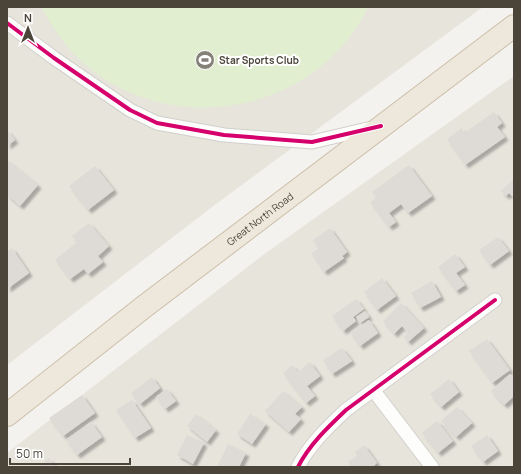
<svg xmlns="http://www.w3.org/2000/svg" width="521" height="474" font-family="Manrope,sans-serif">
  <style>
    .residential { fill: #e7e4dc }
    .green { fill: #e1eecf }
    .building { fill: #dedbd6; filter: url(#shadow) }
    .lines { fill: none; stroke-linecap: round; stroke-linejoin: round }
    .street-casing { stroke: #d2d0cb; stroke-width: 15 }
    .highway-casing { stroke: #ccbfa9; stroke-width: 24 }
    .street { stroke: #fdfdfc; stroke-width: 13 }
    .highway { stroke: #ede8db; stroke-width: 22 }
    .cycleway-casing { stroke: #fff; stroke-width: 6 }
    .cycleway { stroke: #d6006c; stroke-width: 4 }
    .labels { text-anchor: middle; stroke-width: 4; stroke-linejoin: round; paint-order: stroke }
    .poi-label { font-size: 10px; font-weight: bold; fill: #4b4439; stroke: #fff; text-anchor: start }
    .street-label { font-size: 10px; fill: #4b4439; stroke: #fff }
  </style>
  <defs>
    <filter id="shadow"><feDropShadow dx="3.5" dy="3.5" stdDeviation="1" flood-color="#0004"/></filter>
  </defs>
  <rect width="100%" height="100%" fill="#f4f2ee"/>
  <path class="residential" d="M7 7H483L216 204 7 365Z
    M514 76V467H7V453L263 255Z"/>
  <path class="green" d="M41 7H368C318 110 181 139 92 70 70 53 54 31 41 7Z"/>
  <path class="building" d="M494 112 502 123 497 127 505 137 465 165 447 139 462 128 464 133Z
    M7 130 15 140 7 146Z
    M7 160 38 185 20 206 7 195Z
    M409 165 432 196 408 213 401 204 389 213 396 222 389 227 370 202 376 198 372 192Z
    M95 166 114 190 88 210 69 186Z
    M514 179V198L509 193 506 196 501 191Z
    M89 223 109 246 98 256 103 262 88 274 84 269 70 279 55 260 77 242 72 236Z
    M330 228 347 252 342 256 344 258 324 272 311 253 319 248 313 240Z
    M498 237 509 251 490 265 479 250Z
    M12 248 29 273 7 289V252Z
    M455 254 465 267 456 273 465 285 456 291 438 267Z
    M382 278 396 296 377 310 364 292Z
    M432 281 441 297 420 308 411 293Z
    M356 299 364 309 353 317 356 321 343 331 332 316Z
    M401 303 424 328 408 342 404 337 408 333 402 326 394 334 383 321Z
    M365 311 369 317 360 323 356 317Z
    M369 320 378 333 360 346 350 333Z
    M487 339 510 370 492 383 469 351Z
    M342 348 352 361 332 374 323 360Z
    M310 362 320 376 307 386 315 396 306 403 283 373 292 365 298 372Z
    M510 374 514 378V396L504 405 491 391Z
    M152 377 160 388 140 404 131 393Z
    M449 379 459 392 441 407 430 394Z
    M167 389 176 401 165 409 156 397Z
    M283 391 302 407 295 414 301 419 289 432 265 411Z
    M82 395 95 413 63 436 49 418Z
    M132 400 151 428 135 438 116 410Z
    M457 407 472 423 456 437 441 421Z
    M196 414 216 430 207 442 187 426Z
    M250 414 266 424 252 444 237 434Z
    M437 421 453 441 438 453 422 433Z
    M91 422 102 437 77 455 66 440Z
    M187 435 204 443 193 464 177 455Z
    M487 435 498 451 483 462 471 446Z
    M228 444 246 453 239 467H217Z
    M364 445 377 463 372 467H351L348 462 357 456 355 452Z
    M49 458 56 467H38Z"/>
  <g class="lines">
    <defs>
      <path id="street" d="M7 23 54 58 130 110 157 123 224 135 312 142 376 127
        M374 391 432 467
        M298 467C309 445 328 427 346 410L495 300"/>
      <g id="highway">
        <path id="s1" d="M7 415 145 306 514 26"/>
      </g>
    </defs>
    <use href="#street" class="street-casing"/>
    <use href="#highway" class="highway-casing"/>
    <use href="#street" class="street"/>
    <use href="#highway" class="highway"/>
    <defs>
      <path id="cycleway" d="M7 23 54 58 130 110 157 123 224 135 312 142 381 126
        M298 467C309 445 328 427 346 410L495 300"/>
    </defs>
    <use href="#cycleway" class="cycleway-casing"/>
    <use href="#cycleway" class="cycleway"/>
  </g>
  <defs>
    <symbol id="stadium-disc" viewBox="-11 -11 22 22"><circle r="9.5" fill="#868178" stroke="#fff"/><path d="M0-5a6.5 5 0 1 0 0 10a6.5 5 0 1 0 0-10ZM-3.5-1.8h7v3.6h-7Z" fill="#fff"/></symbol>
  </defs>
  <g fill-rule="evenodd">
    <use href="#stadium-disc" x="194" y="49" width="22" height="22"/>
  </g>
  <g class="labels">
    <g class="poi-label">
      <text x="219" y="64">Star Sports Club</text>
    </g>
    <g class="street-label">
      <text dy="4" stroke="none"><textPath href="#s1" startOffset="320">Great North Road</textPath></text>
    </g>
  </g>
  <rect width="521" height="474" fill="none" stroke="#4b4439" stroke-width="16"/>
  <g transform="translate(28 28)" stroke="#ffffff" stroke-width="3" paint-order="stroke">
  <path d="M0-3L7 15L0 10L-7 15Z" fill="#4b4439"/>
  <text y="-6" font-size="11" font-weight="bold" text-anchor="middle" fill="#4b4439">N</text>
  </g>
  <path d="M10 458v6h120v-6" fill="none" stroke="#4b4439" stroke-width="2"/>
  <text x="16" y="458" font-size="12" fill="#4b4439" stroke="#ffffff" stroke-width="3" paint-order="stroke">50 m</text>
</svg>
